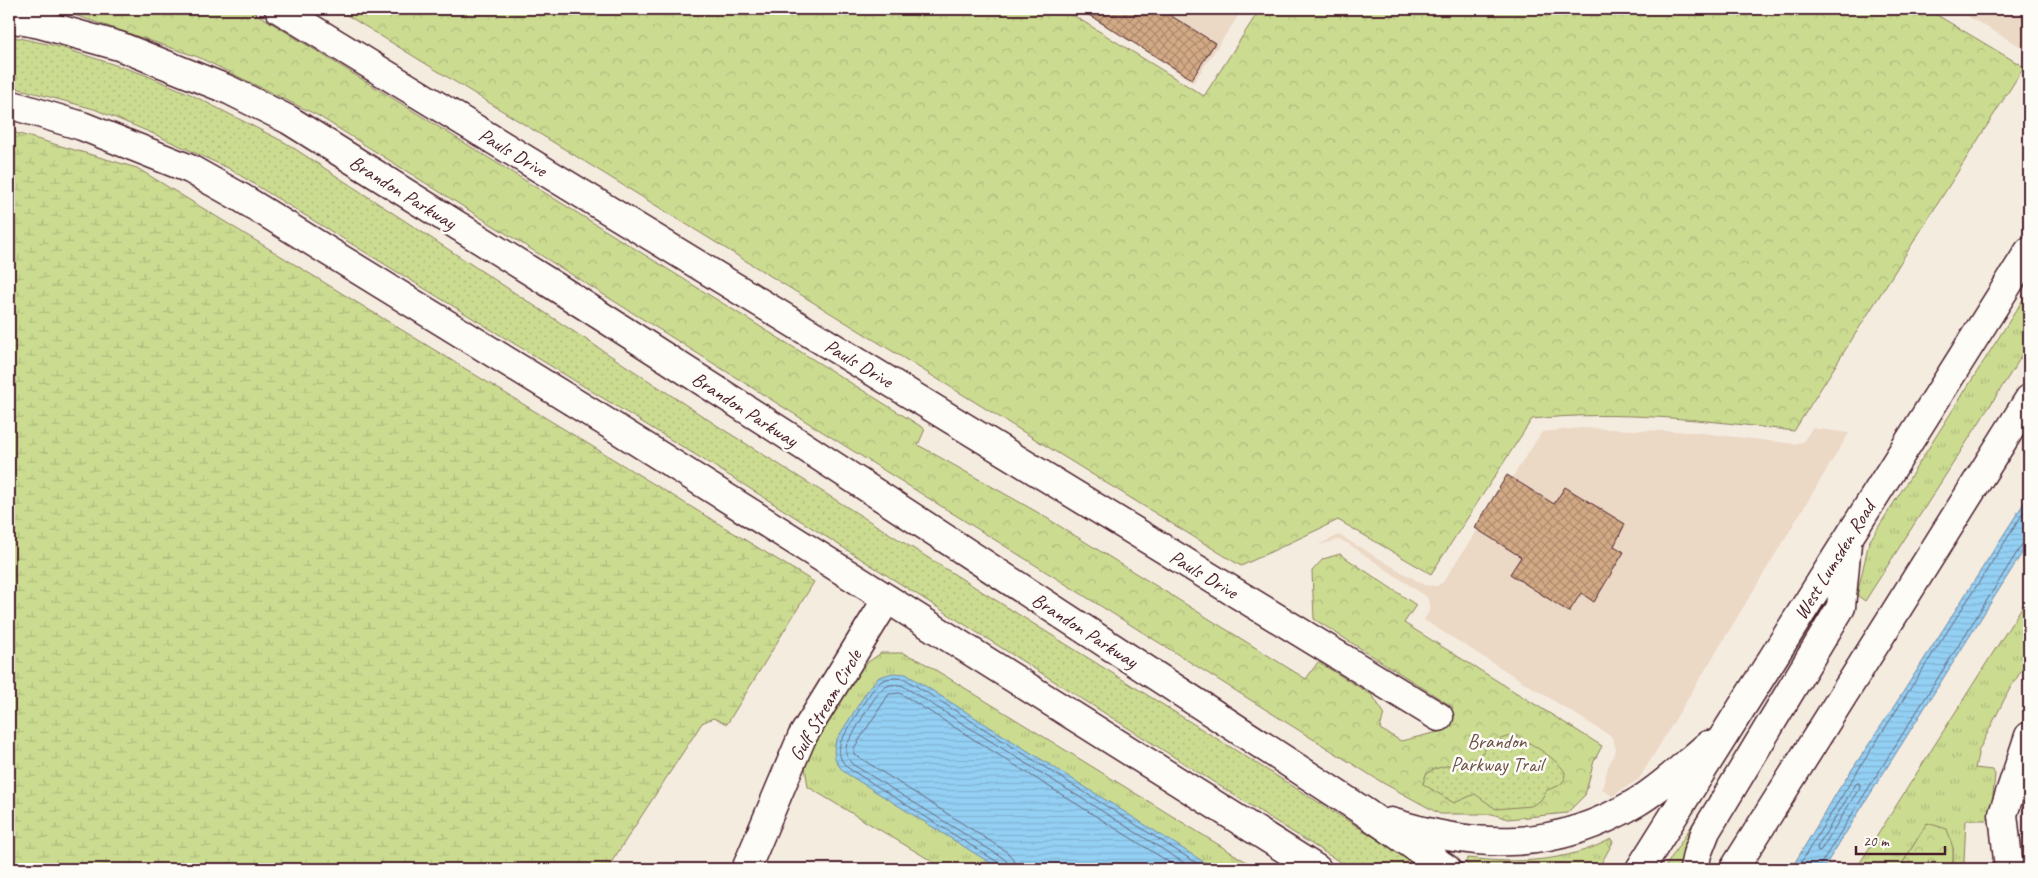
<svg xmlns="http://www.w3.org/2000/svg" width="2038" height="878" font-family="Caveat,sans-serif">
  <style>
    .built { fill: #ebd8c5 }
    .grass { fill: url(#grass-tufts); stroke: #8a7e5e }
    .forest { fill: url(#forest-crowns); stroke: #8a7e5e }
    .wetland { fill: url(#wetland-marsh); stroke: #8a7e5e }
    .garden { fill: url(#garden-dots); stroke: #8a7e5e }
    .water { fill: url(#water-rules); stroke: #7689a4 }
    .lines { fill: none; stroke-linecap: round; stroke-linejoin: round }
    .shore { stroke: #67667b; stroke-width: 1 }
    .building { fill: url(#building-cross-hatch); stroke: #4a1f2b }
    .minor-casing { stroke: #4a1f2b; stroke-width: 31 }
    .major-casing { stroke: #4a1f2b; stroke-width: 31 }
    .minor { stroke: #fdfcf7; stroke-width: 28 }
    .major { stroke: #fdfcf7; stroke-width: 28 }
    .labels { text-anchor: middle; stroke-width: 5; stroke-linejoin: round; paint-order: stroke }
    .street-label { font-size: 20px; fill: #4a1f2b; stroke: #fdfcf7 }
    .park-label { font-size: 20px; fill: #6a4e44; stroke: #fdfcf7 }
  </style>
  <defs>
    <pattern id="grass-tufts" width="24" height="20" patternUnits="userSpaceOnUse" patternTransform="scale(1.25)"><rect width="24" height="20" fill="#cbdc91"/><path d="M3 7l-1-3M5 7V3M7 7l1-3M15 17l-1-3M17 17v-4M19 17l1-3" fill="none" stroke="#b0bc7d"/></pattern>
    <pattern id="forest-crowns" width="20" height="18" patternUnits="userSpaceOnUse" patternTransform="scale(1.25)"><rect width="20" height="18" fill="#cbdc91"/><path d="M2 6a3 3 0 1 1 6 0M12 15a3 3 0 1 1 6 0" fill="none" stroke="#b0bc7d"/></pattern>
    <pattern id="wetland-marsh" width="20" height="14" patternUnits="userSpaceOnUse" patternTransform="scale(1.25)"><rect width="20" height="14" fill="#cbdc91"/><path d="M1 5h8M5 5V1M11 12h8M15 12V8" fill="none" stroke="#b0bc7d"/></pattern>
    <pattern id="garden-dots" width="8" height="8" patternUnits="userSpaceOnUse" patternTransform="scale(1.25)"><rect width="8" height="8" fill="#cbdc91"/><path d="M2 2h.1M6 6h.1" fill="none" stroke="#b0bc7d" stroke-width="1.8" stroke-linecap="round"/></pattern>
    <pattern id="water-rules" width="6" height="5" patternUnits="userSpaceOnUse" patternTransform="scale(1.25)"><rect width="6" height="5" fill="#93d0f4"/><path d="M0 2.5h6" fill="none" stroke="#80b2d1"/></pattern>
    <pattern id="building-cross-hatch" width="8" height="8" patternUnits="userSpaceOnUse" patternTransform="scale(1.25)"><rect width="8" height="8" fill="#d3aa85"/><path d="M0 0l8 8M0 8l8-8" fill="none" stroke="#ad8a6d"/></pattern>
  </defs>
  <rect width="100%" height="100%" fill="#f5ece0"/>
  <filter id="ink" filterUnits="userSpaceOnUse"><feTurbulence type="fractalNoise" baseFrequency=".02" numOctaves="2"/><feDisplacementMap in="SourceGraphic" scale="10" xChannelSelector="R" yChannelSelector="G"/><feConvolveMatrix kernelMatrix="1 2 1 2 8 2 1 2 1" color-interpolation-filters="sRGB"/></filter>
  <g filter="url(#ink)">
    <path class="built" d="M1085 9H1243L1193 83Z
      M1955 9H2029V54L2025 49Z
      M1580 428 1694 432 1794 444 1803 442 1812 428 1849 433 1639 779 1612 796 1602 789 1608 767 1616 749 1612 737 1424 620 1430 609 1427 597 1347 543 1339 540 1318 545 1339 535 1424 585 1437 586 1443 582 1542 432Z"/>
    <path class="grass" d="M2029 290V333L2023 354 1865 601 1857 595 1869 542Z
      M2029 596V658L2008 692 1979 750 1975 768 1992 770 1995 774 1991 815 1987 820H1966L1964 861 1965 869H1953V848L1927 823 1899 869H1856Z
      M881 653H903L921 661 1258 869H945L808 787 805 767 808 750 855 675 864 665Z
      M1716 788 1683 869H1664L1714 790Z
      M1611 839 1613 842 1598 869H1475L1465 863 1468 858C1515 864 1568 862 1611 839Z"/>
    <path class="forest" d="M57 9H249L925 429 918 445 1037 512 1306 679 1318 662 1372 695 1384 713 1380 729 1401 741 1438 732 1453 707 1314 619 1312 571 1323 559 1340 554 1416 605 1404 623 1602 746 1594 761 1585 795 1567 813 1508 819 1492 814H1440L1383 783 317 115 198 57Z
      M337 9H1063L1204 96 1260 9H1927L2024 67 1794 431C1706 420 1620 410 1532 419L1431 574 1338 520 1241 566Z
      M1927 823 1947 829 1953 848V869H1899Z"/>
    <path class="wetland" d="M9 131 137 168 814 582 727 724 713 718 702 723 607 869H9Z"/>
    <path class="garden" d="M9 36 57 46 143 74 188 93 286 143 724 430 1425 869H1351L730 476 228 168 154 134 94 109 9 86Z
      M1514 735C1525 739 1562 762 1565 773 1565 774 1564 781 1564 781L1558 786 1547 790 1540 801 1531 806 1496 809 1475 794 1454 803 1423 784 1426 774 1434 769 1478 758C1489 742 1496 740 1514 735Z"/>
    <path class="water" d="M2029 495V542L1823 869H1791L1839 789 1891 711Z
      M893 673 906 674 1215 869H1000L844 772C835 762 831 753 837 739L869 688 879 677Z"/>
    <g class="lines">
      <path class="shore" d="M1859 783 1860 787 1821 850 1818 851 1817 847 1856 784Z
        M1002 869 999 863 848 768C840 760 837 752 841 741 849 728 870 688 882 681 888 677 898 678 905 679L1206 869
        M1008 869 1007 862 1003 858 852 764C847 758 844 752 847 744 856 730 872 697 884 688 889 684 897 684 903 686L1194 869
        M1016 869 1013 859 1007 852 854 754V748L889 694 900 693 1180 869
        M1797 869C1871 746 1952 626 2029 504
        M1819 869 1820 865 2023 543 2029 540"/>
    </g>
    <path class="building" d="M1079 9H1160L1215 43 1192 79Z
      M1507 475 1554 504 1565 487 1625 524 1614 546 1624 552 1594 602 1581 593 1569 612 1510 574 1521 557 1475 528Z"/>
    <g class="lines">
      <defs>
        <path id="minor" d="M279 9 1439 717
          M746 869 802 737 887 599
          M2009 869 2003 814 2029 736"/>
        <path id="major" d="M9 18 40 24 119 46 229 90 289 120 556 287 785 434 1366 813 1447 869
          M9 104 82 126 190 169 240 197 614 427 1317 869
          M1391 822C1480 850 1556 851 1637 802 1662 787 1686 764 1708 745
          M1640 869 2029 251
          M1694 869 1697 854 1706 831 1841 607 1847 543
          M1734 869 2029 399"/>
      </defs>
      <use href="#minor" class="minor-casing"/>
      <use href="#major" class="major-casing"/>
      <use href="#minor" class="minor"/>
      <use href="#major" class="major"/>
    </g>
  </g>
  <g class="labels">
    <g class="street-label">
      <text transform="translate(513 152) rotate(31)" y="7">Pauls Drive</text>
      <text transform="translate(403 192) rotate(32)" y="7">Brandon Parkway</text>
      <text transform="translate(859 363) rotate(31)" y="7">Pauls Drive</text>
      <text transform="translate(745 409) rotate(33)" y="7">Brandon Parkway</text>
      <text transform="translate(1834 560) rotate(-58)" y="7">West Lumsden Road</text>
      <text transform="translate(1204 574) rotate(31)" y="7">Pauls Drive</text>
      <text transform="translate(1085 630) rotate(33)" y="7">Brandon Parkway</text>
      <text transform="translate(825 705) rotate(-60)" y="7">Gulf Stream Circle</text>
    </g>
    <g class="park-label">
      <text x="1497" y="748">Brandon<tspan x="1497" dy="23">Parkway Trail</tspan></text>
    </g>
  </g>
  <rect width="2038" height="878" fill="none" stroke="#fdfcf7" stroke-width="30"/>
  <rect x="15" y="15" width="2008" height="848" fill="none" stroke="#4a1f2b" stroke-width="2" filter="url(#ink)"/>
  <path d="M1856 846v8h89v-8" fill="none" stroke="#4a1f2b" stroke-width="2.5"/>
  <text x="1863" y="846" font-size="15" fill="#4a1f2b" stroke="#fdfcf7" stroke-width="4" paint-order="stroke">20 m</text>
</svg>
